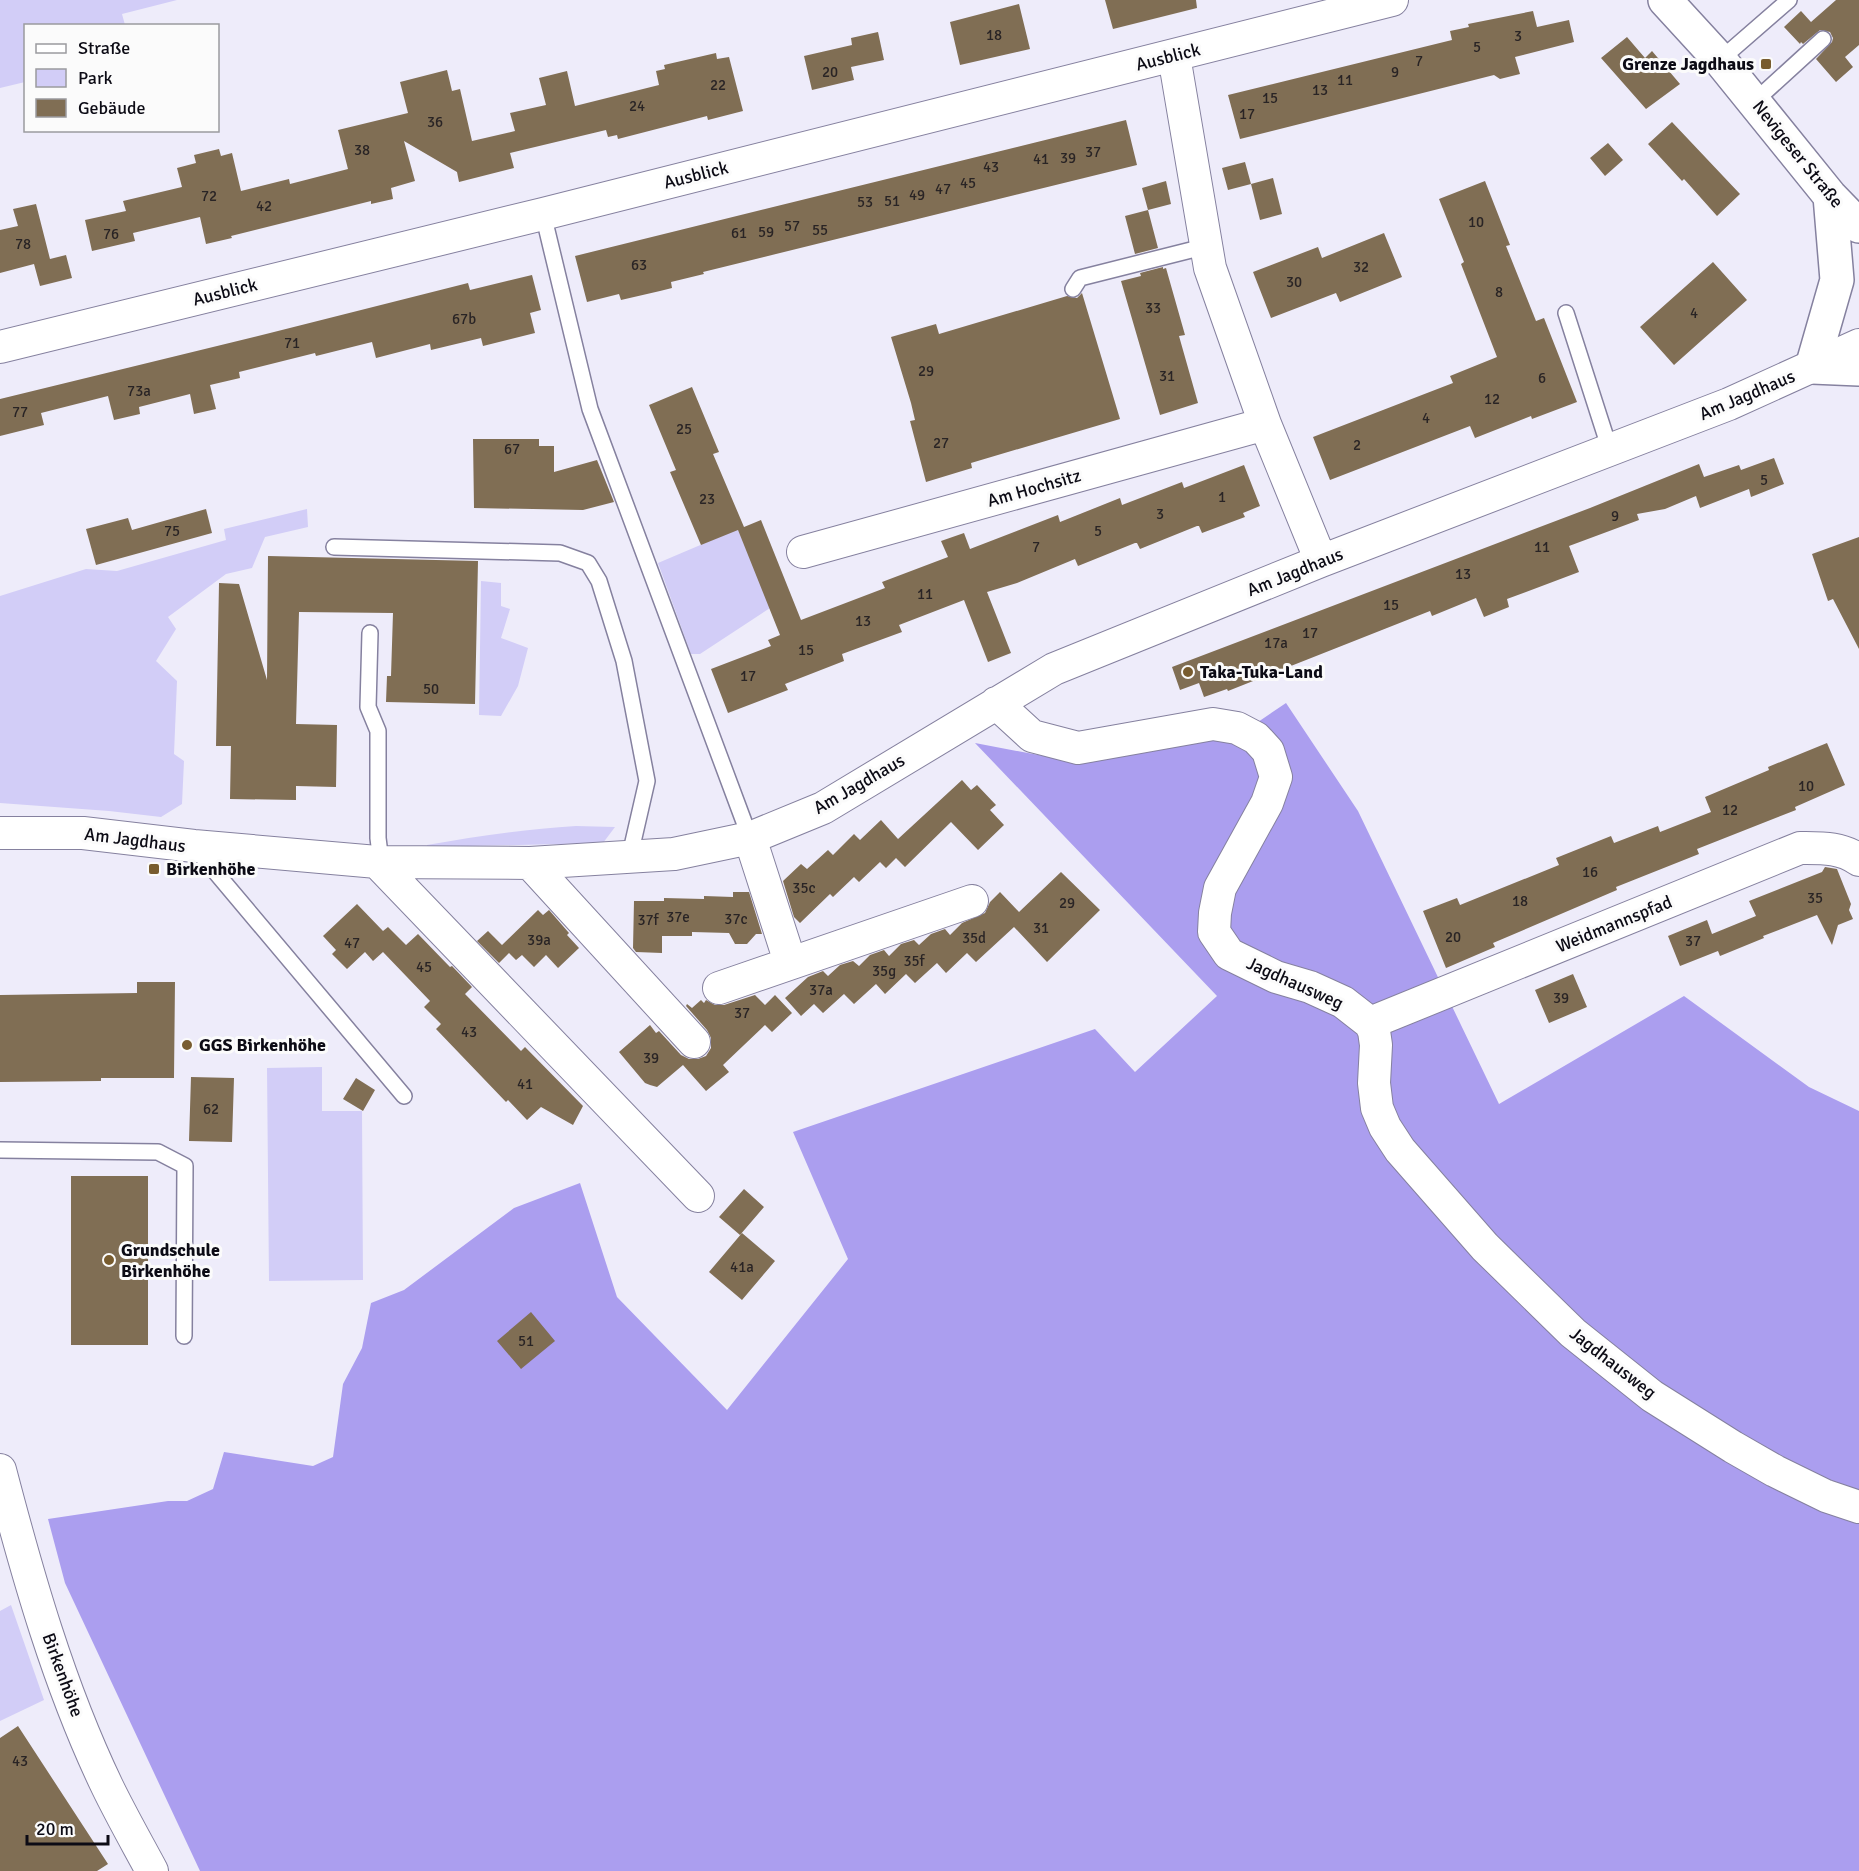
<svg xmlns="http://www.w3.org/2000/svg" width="1859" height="1871" font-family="Signika,sans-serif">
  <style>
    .green { fill: #d2cdf7 }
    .forest { fill: #ab9eef }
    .building { fill: #806e54 }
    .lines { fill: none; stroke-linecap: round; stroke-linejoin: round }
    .lane-casing { stroke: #85819f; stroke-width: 18 }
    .street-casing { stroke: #85819f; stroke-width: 34 }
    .secondary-casing { stroke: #85819f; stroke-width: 36 }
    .lane { stroke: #fff; stroke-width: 15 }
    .street { stroke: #fff; stroke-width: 32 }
    .secondary { stroke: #fff; stroke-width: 33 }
    .poi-dot { fill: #785c2f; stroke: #fbfbfb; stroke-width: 2 }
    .labels { text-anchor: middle; stroke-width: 6; stroke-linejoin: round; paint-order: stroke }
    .number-label { font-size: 15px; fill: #292425 }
    .street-label { font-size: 18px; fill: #0c0b15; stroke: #fbfbfb }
    .poi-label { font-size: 18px; font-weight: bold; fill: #0c0b15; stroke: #fbfbfb; text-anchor: start }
  </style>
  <rect width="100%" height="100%" fill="#eeecfa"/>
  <path class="green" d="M0 0H177L122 14 125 25 26 26 25 82 0 88Z
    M307 509 308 527 265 537 252 568 226 574 168 617 176 629 156 661 177 681 174 754 184 761 182 804 161 817 109 811 0 803V596L86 569 117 571 226 540 224 529Z
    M738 529 770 608 700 654H691L658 563Z
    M481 581 501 583V606L510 609 501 638 528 648 518 686 501 716 479 715Z
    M576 826 615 827 603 843 427 847V845C477 836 526 829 576 826Z
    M322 1067V1111H362L363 1280 269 1281 267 1068Z
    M11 1605 44 1700 0 1721V1611Z"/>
  <path class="forest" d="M1286 703 1358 811 1499 1104 1684 996 1809 1087 1859 1111V1871H200L65 1583 48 1519 168 1501H187L213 1489 224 1452 313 1466 333 1457 343 1384 362 1348 371 1303 404 1290 514 1208 580 1183 617 1297 727 1410 848 1259 793 1132 1095 1029 1135 1072 1217 996 975 743 1070 761 1150 752 1210 738 1230 741Z"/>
  <path class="building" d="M1105 0H1196L1197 8 1113 29Z
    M1836 0H1859V45L1845 57 1853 67 1836 82 1816 59 1832 42 1833 38 1830 32 1820 30 1803 44 1801 42 1800 44 1784 27 1801 11 1811 22Z
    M1019 4 1030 49 960 65 950 22Z
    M1533 11 1537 27 1569 20 1574 42 1515 57 1520 74 1500 79 1494 75 1240 139 1228 95 1452 40 1450 31 1469 27 1468 24Z
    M878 32 884 60 851 67 854 80 812 90 804 56 852 45 851 38Z
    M1627 37 1645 58 1652 51 1680 84 1646 109 1601 58Z
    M716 53 717 59 729 57 743 111 708 120 707 116 618 139 617 135 608 137 606 130 510 153 514 168 459 182 457 172 404 141 415 181 391 188 393 199 371 204V201L231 236 232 238 206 244 200 217 133 233 135 241 92 251 85 220 126 211 123 201 182 187 177 168 196 163 194 155 219 149 221 156 232 153 241 191 289 179 290 184 348 169 338 130 408 113 400 82 447 70 452 91 460 89 472 141 515 131 510 113 546 105 539 78 567 71 575 106 659 85 656 71 665 69 664 65Z
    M1126 120 1137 165 703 272 704 274 671 282 672 288 660 291 621 300 619 294 587 302 575 256Z
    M1672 122 1740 194 1717 216 1684 179 1682 181 1648 144Z
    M1608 143 1623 160 1605 176 1590 158Z
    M1245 162 1251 184 1273 178 1282 214 1260 220 1251 184 1228 190 1222 168Z
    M1166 181 1171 204 1148 210 1142 188Z
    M1485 181 1510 245 1506 246 1536 321 1544 318 1577 402 1532 419 1531 416 1475 438 1470 426 1330 480 1313 437 1453 383 1450 376 1497 357 1461 264 1464 262 1439 199Z
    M36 204 50 259 66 255 72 278 40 286 34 264 0 273V230L18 226 13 209Z
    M1148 210 1158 248 1135 254 1125 216Z
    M1384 233 1402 277 1340 302 1336 293 1271 318 1253 272 1318 247 1322 258Z
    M1713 262 1747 300 1674 365 1640 327Z
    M1163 267V269L1166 268 1185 335 1179 336 1198 403 1160 415 1121 281 1141 276 1140 273Z
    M532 275 541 310 530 313 535 333 483 346 481 338 431 350 430 344 376 358 372 342 316 356 315 353 239 372 240 378 210 385 216 409 194 414 190 394 139 407 140 414 114 420 108 396 41 413 44 425 0 436V399L270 333 468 283 470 290Z
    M1082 293 1120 419 971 463 972 468 926 482 910 421 915 420 911 403 891 337 936 324 939 334 1067 296 1077 298Z
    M692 387 719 452 713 454 744 527 761 520 801 620 885 588 882 582 948 557 941 541 964 533 970 549 1058 515 1060 522 1120 498 1122 505 1182 482 1184 488 1244 465 1260 506 1243 513 1245 517 1202 533 1199 526H1197L1140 549 1137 543H1135L1078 566 1075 559 1017 583 987 592 1011 653 988 662 964 600 899 625 902 632 842 654 844 661 785 684 788 690 728 713 711 669 771 646 768 640 780 635 738 530 701 545 670 472 676 470 649 405Z
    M473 439H539V446H554V472L597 460 614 502 583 510 474 508Z
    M1774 458 1784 484 1751 497 1749 489 1700 508 1696 496 1665 509 1637 514 1639 520 1569 546 1579 572 1507 599 1509 607 1484 617 1476 598 1432 616 1430 611 1228 691 1227 689 1204 697 1199 683 1180 690 1172 667 1590 508 1699 464 1704 477 1739 465 1741 470Z
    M206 509 212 533 96 565 86 529 128 518 132 530Z
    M1859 537V649L1833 599 1828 601 1812 554Z
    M268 556 478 561 475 704 386 702 387 676H391L393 613 299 612 296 724 337 725 336 787 296 786V800L230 799 231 746H216L219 583 239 584 267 680Z
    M1827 743 1845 785 1795 807 1796 810 1697 849 1699 854 1616 887 1617 890 1493 943 1495 947 1446 968 1423 911 1457 898 1460 905 1559 865 1556 858 1611 836 1614 843 1658 826 1660 832 1711 812 1705 797 1769 770 1768 767Z
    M962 780 971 790 977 785 996 805 990 810 1004 825 978 850 951 822 905 867 896 858 886 868 880 862 859 882 854 877 833 897 830 894 800 923 794 917 783 881 801 864 807 869 828 850 833 855 854 834 860 840 881 820 898 839Z
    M1825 867 1837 869 1851 904 1849 910 1853 919 1838 925 1832 945 1817 915 1763 936 1764 938 1720 956 1718 951 1680 966 1668 936 1707 920 1712 934 1756 916 1749 901 1822 872Z
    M1061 872 1100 910 1047 962 1014 927 976 962 967 953 946 973 937 963 915 983 906 974 885 994 876 984 854 1004 844 994 823 1013 814 1004 801 1016 785 998 808 977 823 971 828 976 840 965 853 961 859 966 870 955 884 950 889 956 901 944 914 940 919 945 931 934 945 929 950 935 962 923 985 913 990 902 1000 892 1019 912Z
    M733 892H749L762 934H756L747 944H735L729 933 692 932V936H662V953L636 952 633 948 634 901H664V898L704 899V896L733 897Z
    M357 904 383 931 388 927 406 945 418 934 450 967 452 966 472 987 465 994 521 1051 525 1047 583 1106 573 1125 541 1107 527 1120 508 1100 506 1102 436 1029 441 1024 424 1007 430 1001 383 952 373 961 365 952 347 969 332 954 336 950 323 936Z
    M538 910 543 915 549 910 569 933 567 935 579 948 558 968 546 955 534 967 522 955 516 960 509 953 499 963 477 941 488 931 502 945Z
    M1573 974 1587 1007 1549 1023 1535 990Z
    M137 982H175L174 1078H101V1081L0 1082V995L137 993Z
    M755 995 765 1005 775 995 792 1013 772 1032 765 1025 723 1065 729 1072 706 1091 683 1065 657 1087 650 1085 645 1083 619 1052 650 1025 656 1033 659 1031 681 1055 689 1059H698L706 1056 711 1048V1038L707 1030 686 1006 687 1004 692 1008 701 1000 704 1003 706 1000 715 1005H724Z
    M191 1077 234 1078 232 1142 189 1141Z
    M356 1078 375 1090 363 1111 343 1099Z
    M71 1176H148V1345H71Z
    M744 1189 764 1207 740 1235 719 1217Z
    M742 1233 775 1261 742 1300 709 1272Z
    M531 1312 555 1341 521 1369 497 1341Z
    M18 1726 108 1864 97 1871H0V1738Z"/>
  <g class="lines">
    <defs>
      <path id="lane" d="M1720 60 1789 0
        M1755 101 1823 39
        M543 214 590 409 750 838
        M1073 289 1080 278 1207 246
        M1566 313 1610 450
        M334 547 560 553 588 563 599 581 624 661 647 781 630 855
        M370 633 368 707 378 731V838L381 862
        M196 849 404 1096
        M0 1150 158 1152 185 1166 184 1336"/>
      <path id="street" d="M1174 56 1210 268 1265 424 1321 561
        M0 347 543 214 1392 0
        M803 552 1265 424
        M996 703 1032 736 1078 748 1213 724 1237 728 1256 738 1268 751 1276 777 1267 803 1220 888 1215 913 1214 932 1229 954 1276 977 1310 987 1343 1002 1370 1023 1374 1031 1376 1045 1374 1083 1377 1108 1385 1127 1400 1150 1485 1247 1573 1333 1652 1396 1733 1447 1775 1471 1826 1496 1859 1507
        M0 833H83L194 846 377 862 530 863 674 854 750 838 823 808 1054 669 1321 561 1729 404 1859 345
        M750 838 790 962
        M377 862 698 1196
        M530 863 694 1042
        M719 988 972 901
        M1370 1023 1800 848C1822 848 1841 847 1859 860
        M0 1470C28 1577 59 1686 107 1786 121 1815 137 1843 152 1871"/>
      <path id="secondary" d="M1665 0 1720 60 1830 196 1859 226
        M1830 196 1837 280 1812 367 1859 369"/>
    </defs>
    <use href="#lane" class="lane-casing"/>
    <use href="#street" class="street-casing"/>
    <use href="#secondary" class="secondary-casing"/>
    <use href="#lane" class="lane"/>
    <use href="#street" class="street"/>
    <use href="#secondary" class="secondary"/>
  </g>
  <g class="poi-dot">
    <rect x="1760" y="58" width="12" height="12" rx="3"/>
    <circle cx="1188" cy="672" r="6"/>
    <rect x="148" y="863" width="12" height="12" rx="3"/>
    <circle cx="187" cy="1045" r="6"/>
    <circle cx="109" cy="1260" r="6"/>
  </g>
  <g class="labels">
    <g class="number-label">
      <text x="994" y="40">18</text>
      <text x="1518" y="41">3</text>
      <text x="1477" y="52">5</text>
      <text x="1419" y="66">7</text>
      <text x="830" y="77">20</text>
      <text x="1395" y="77">9</text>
      <text x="1345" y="85">11</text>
      <text x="718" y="90">22</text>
      <text x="1320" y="95">13</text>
      <text x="1270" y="103">15</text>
      <text x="637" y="111">24</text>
      <text x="1247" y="119">17</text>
      <text x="435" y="127">36</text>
      <text x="362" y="155">38</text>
      <text x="1093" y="157">37</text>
      <text x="1068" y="163">39</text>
      <text x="1041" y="164">41</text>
      <text x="991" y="172">43</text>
      <text x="968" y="188">45</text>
      <text x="943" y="194">47</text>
      <text x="917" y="200">49</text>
      <text x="209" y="201">72</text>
      <text x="892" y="206">51</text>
      <text x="865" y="207">53</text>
      <text x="264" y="211">42</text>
      <text x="1476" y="227">10</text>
      <text x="792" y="231">57</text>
      <text x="820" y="235">55</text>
      <text x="766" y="237">59</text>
      <text x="739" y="238">61</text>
      <text x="111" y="239">76</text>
      <text x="23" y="249">78</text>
      <text x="639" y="270">63</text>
      <text x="1361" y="272">32</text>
      <text x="1294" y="287">30</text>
      <text x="1499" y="297">8</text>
      <text x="1153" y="313">33</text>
      <text x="1694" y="318">4</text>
      <text x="464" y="324">67b</text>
      <text x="292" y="348">71</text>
      <text x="926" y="376">29</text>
      <text x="1167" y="381">31</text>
      <text x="1542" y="383">6</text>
      <text x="139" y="396">73a</text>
      <text x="1492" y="404">12</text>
      <text x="20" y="417">77</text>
      <text x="1426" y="423">4</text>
      <text x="684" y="434">25</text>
      <text x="941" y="448">27</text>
      <text x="1357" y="450">2</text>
      <text x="512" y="454">67</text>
      <text x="1764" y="485">5</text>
      <text x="1222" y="502">1</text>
      <text x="707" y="504">23</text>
      <text x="1160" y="519">3</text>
      <text x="1615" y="521">9</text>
      <text x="172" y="536">75</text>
      <text x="1098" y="536">5</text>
      <text x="1036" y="552">7</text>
      <text x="1542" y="552">11</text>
      <text x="1463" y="579">13</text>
      <text x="925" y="599">11</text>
      <text x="1391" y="610">15</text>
      <text x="863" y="626">13</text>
      <text x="1310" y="638">17</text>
      <text x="1276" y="648">17a</text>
      <text x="806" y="655">15</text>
      <text x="748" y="681">17</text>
      <text x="431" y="694">50</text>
      <text x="1806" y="791">10</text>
      <text x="1730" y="815">12</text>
      <text x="1590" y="877">16</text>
      <text x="804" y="893">35c</text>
      <text x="1815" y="903">35</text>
      <text x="1520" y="906">18</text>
      <text x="1067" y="908">29</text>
      <text x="678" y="922">37e</text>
      <text x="736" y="924">37c</text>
      <text x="648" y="925">37f</text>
      <text x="1041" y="933">31</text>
      <text x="1453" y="942">20</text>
      <text x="974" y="943">35d</text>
      <text x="539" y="945">39a</text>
      <text x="1693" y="946">37</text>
      <text x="352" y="948">47</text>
      <text x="914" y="966">35f</text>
      <text x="424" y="972">45</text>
      <text x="884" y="976">35g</text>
      <text x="821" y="995">37a</text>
      <text x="1561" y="1003">39</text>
      <text x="742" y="1018">37</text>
      <text x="469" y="1037">43</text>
      <text x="651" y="1063">39</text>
      <text x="525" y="1089">41</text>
      <text x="211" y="1114">62</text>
      <text x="742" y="1272">41a</text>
      <text x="526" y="1346">51</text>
      <text x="20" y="1766">43</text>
    </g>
    <g class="street-label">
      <text transform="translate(1168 57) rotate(-14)" y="6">Ausblick</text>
      <text transform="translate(1798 154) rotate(51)" y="6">Nevigeser Straße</text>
      <text transform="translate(696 175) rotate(-14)" y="6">Ausblick</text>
      <text transform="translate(225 292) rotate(-14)" y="6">Ausblick</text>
      <text transform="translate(1747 395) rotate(-23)" y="6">Am Jagdhaus</text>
      <text transform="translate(1034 488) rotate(-16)" y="6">Am Hochsitz</text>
      <text transform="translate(1295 572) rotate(-22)" y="6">Am Jagdhaus</text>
      <text transform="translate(859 784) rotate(-30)" y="6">Am Jagdhaus</text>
      <text transform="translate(135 840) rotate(7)" y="6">Am Jagdhaus</text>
      <text transform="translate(1614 924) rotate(-22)" y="6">Weidmannspfad</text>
      <text transform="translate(1295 983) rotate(24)" y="6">Jagdhausweg</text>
      <text transform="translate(1613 1363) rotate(38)" y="6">Jagdhausweg</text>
      <text transform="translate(63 1675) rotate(70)" y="6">Birkenhöhe</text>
    </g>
    <g class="poi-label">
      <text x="1754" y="70" text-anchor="end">Grenze Jagdhaus</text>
      <text x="1200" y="678">Taka-Tuka-Land</text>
      <text x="166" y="875">Birkenhöhe</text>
      <text x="199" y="1051">GGS Birkenhöhe</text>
      <text x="121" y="1256">Grundschule<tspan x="121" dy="21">Birkenhöhe</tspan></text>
    </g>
  </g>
  <rect x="24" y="24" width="195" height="108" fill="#fbfbfb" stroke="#9b9b9f" stroke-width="1.5"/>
  <rect x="36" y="44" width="30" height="9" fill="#ffffff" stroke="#9b9b9f" stroke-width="1.5"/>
  <text x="78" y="54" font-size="18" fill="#0c0b15">Straße</text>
  <rect x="36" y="69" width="30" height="18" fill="#d2cdf7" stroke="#9b9b9f" stroke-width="1.5"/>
  <text x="78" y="84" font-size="18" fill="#0c0b15">Park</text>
  <rect x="36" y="99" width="30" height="18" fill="#806e54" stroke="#9b9b9f" stroke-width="1.5"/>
  <text x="78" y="114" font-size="18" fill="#0c0b15">Gebäude</text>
  <path d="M27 1835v9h81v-9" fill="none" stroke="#0c0b15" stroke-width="3"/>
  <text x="36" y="1835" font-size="18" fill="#0c0b15" stroke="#fbfbfb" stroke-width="4.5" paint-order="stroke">20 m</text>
</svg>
